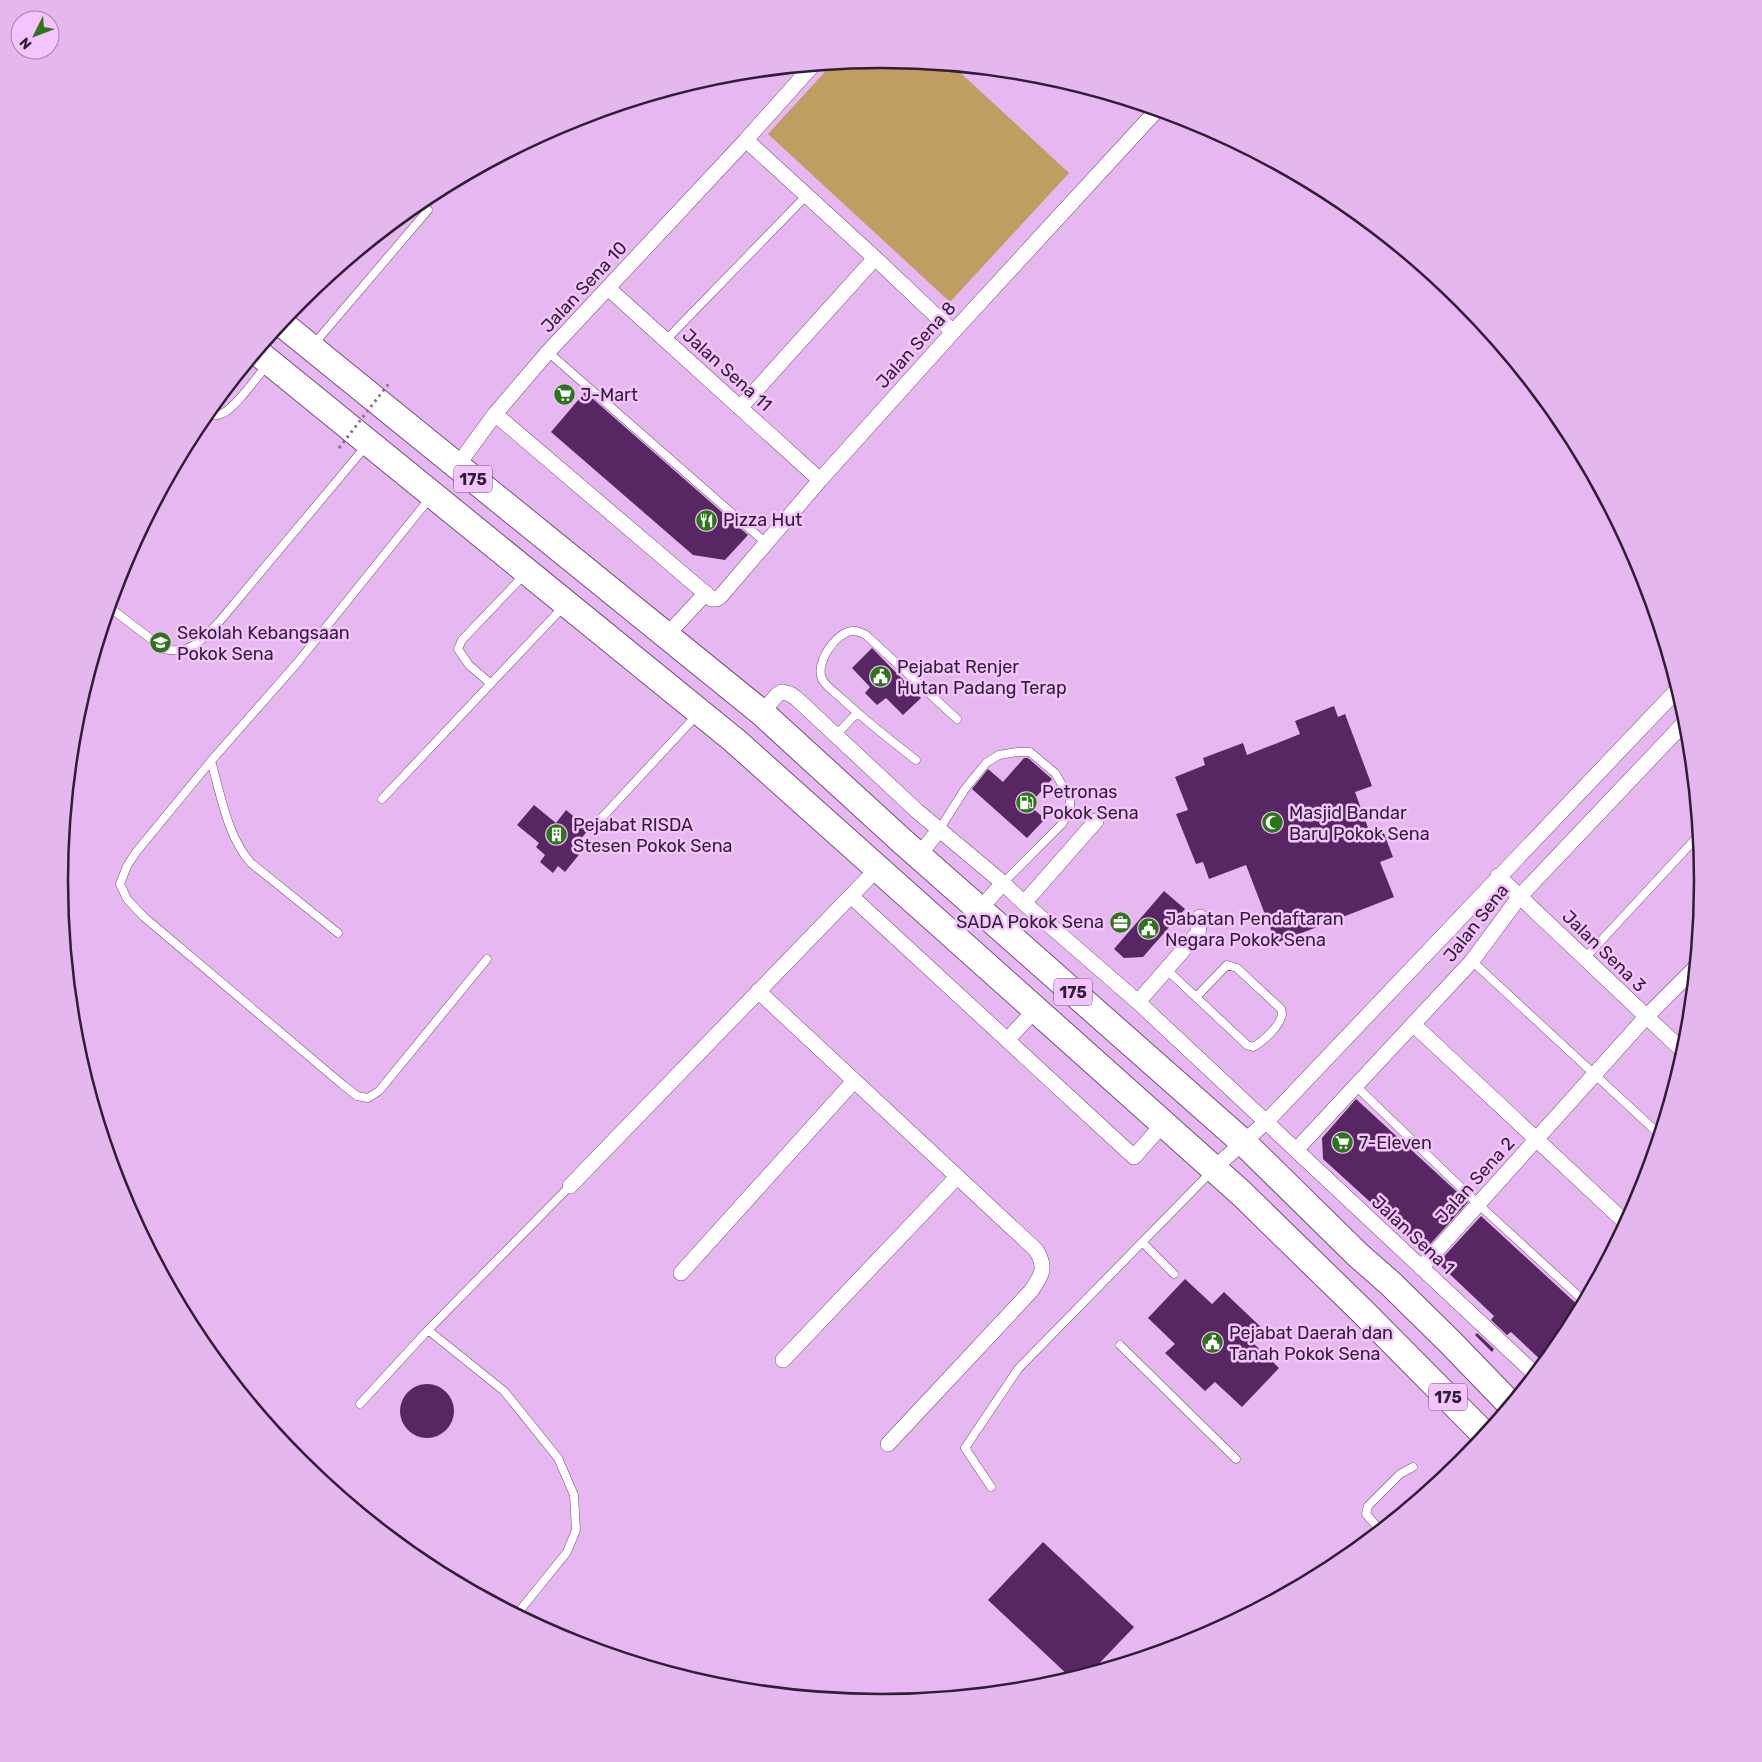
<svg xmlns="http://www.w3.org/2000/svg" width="1762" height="1762" font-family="Rubik,sans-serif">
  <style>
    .green { fill: #c09d60 }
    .building { fill: #592664 }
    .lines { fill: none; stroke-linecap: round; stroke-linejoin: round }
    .service-casing { stroke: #774d80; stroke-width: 9 }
    .minor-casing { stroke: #774d80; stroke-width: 16 }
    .trunk-casing { stroke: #774d80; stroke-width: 28 }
    .service { stroke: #fff; stroke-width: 8 }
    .minor { stroke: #fff; stroke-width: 15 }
    .trunk { stroke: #fff; stroke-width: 26 }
    .path-bridge { stroke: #8d6c95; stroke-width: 3; stroke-dasharray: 2.5 4; stroke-linecap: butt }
    .labels { text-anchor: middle; stroke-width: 5; stroke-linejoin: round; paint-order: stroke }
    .shield { fill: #f4c4ff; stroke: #6b5071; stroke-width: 1 }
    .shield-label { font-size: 16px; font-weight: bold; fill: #301e34 }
    .street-label { font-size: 18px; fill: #301e34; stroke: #f4c4ff }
    .poi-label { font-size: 18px; fill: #301e34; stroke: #f4c4ff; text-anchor: start }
    .rim { fill: none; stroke: #301e34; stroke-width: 2.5 }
  </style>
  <rect width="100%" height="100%" fill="#e6b7f1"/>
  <path class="green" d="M881 59 953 66 1069 173 950 302 768 134 833 63Z"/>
  <path class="building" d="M585 392 748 535 725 560 693 555 551 432Z
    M872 648 921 698 903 715 886 698 877 705 865 693 870 687 852 668Z
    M1334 706 1338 717 1345 714 1372 786 1355 792 1371 836 1383 831 1393 857 1380 862 1394 897 1276 943 1246 865 1209 879 1203 862 1196 864 1176 814 1188 810 1175 777 1205 765 1203 758 1243 743 1247 755 1300 734 1295 721Z
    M1024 758H1028L1052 779 1029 805 1045 819 1027 838 972 789 988 769 1003 782Z
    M534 805 556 823 566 810 589 829 579 841 586 846 565 872 558 866 553 873 540 862 545 855 536 847 539 843 517 825Z
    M1164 891 1185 909 1143 957 1124 958 1114 949Z
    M1356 1099 1468 1202 1424 1251 1323 1159 1322 1138Z
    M1481 1216 1581 1308 1565 1338 1544 1363 1511 1332 1507 1335 1491 1320 1494 1316 1438 1263Z
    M1185 1279 1212 1304 1224 1292 1264 1330 1252 1342 1279 1368 1242 1407 1215 1382 1205 1391 1165 1353 1175 1344 1148 1318Z
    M1477 1333 1494 1349 1492 1352 1475 1335Z
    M400 1411a27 27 0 1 1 54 0a27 27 0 1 1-54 0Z
    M1043 1542 1134 1627 1091 1672 1071 1678 988 1600Z"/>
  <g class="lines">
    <defs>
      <path id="service" d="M666 340 807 195
        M314 344 428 210
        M548 352 766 543
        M206 414C210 416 217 416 221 414 234 410 257 377 266 366
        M430 498 298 662 211 761 137 851 127 866 120 884 127 899 144 917 343 1085 357 1096 368 1098 379 1091 487 959
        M109 607 164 649C190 655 202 640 219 622L366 446
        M491 684 469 665 458 649 462 640 525 574
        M836 735 857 713
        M916 760C890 740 865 720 841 698 835 692 826 687 822 679 815 663 835 633 852 631 856 630 862 633 866 635L957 719
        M211 761C221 795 227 836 251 863L338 933
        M382 799 564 606
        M596 824 696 716
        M939 830 965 789 986 763 999 755 1017 752H1030L1055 773 1070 798V810L1062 824 1003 883
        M1585 958 1699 835
        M1472 961 1659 1134
        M1166 969 1247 1045 1253 1047C1264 1041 1280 1026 1282 1014L1281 1009 1237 968 1227 965 1196 997
        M1356 1086 1478 1204 1584 1301
        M1142 1242 1174 1274
        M428 1330 504 1391 558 1458 574 1495 576 1530 567 1552 517 1614
        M1120 1345 1236 1459
        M360 1404 428 1330 570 1186
        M991 1487 965 1448 1018 1369 1211 1172
        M1380 1530 1366 1514 1368 1506 1400 1474 1413 1467"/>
      <path id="minor" d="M746 140 875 258 953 332
        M608 288 820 480
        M740 408 875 258
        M495 414 712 599H716L720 597 820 480 953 332 1157 110
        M457 466 495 414 548 352 746 140 813 65
        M666 636 706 593
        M762 713 777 695 782 692 790 694 796 698 917 811 1003 883 1024 903 1138 1002 1535 1374
        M919 855 939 830
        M1498 876 1684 1052
        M851 896 1134 1157 1163 1124
        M1024 903 1096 821
        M980 909 1003 883
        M758 991 1036 1250C1047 1268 1042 1275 1031 1291L888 1444
        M1138 1002 1198 933 1200 917
        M1414 1025 1626 1223
        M1008 1039 1035 1010
        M1296 1150 1472 961 1520 896 1687 720
        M1213 1169 1266 1122 1678 689
        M570 1186 877 869
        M1421 1268 1646 1017 1695 968
        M681 1273 854 1081
        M783 1360 957 1177"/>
      <path id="trunk" d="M281 323 762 713 902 841 1244 1143 1358 1255 1391 1284 1451 1343 1510 1404
        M257 352 734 740 1241 1193 1363 1312 1485 1435"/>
    </defs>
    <use href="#service" class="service-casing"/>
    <use href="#minor" class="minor-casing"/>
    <use href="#trunk" class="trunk-casing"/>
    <use href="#service" class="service"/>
    <use href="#minor" class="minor"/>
    <use href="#trunk" class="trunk"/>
    <path class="path-bridge" d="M339 448 390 382"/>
  </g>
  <defs>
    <symbol id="supermarket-disc" viewBox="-11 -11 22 22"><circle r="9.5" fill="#2c7518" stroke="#f4c4ff"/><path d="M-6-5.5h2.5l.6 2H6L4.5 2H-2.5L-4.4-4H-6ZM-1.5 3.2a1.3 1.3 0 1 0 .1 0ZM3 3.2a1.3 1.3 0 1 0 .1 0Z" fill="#fff"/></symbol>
    <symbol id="restaurant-disc" viewBox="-11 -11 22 22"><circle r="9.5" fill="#2c7518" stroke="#f4c4ff"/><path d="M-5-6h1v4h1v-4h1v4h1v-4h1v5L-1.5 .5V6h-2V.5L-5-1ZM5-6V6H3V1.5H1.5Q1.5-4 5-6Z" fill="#fff"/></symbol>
    <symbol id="school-disc" viewBox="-11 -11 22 22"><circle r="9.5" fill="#2c7518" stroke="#f4c4ff"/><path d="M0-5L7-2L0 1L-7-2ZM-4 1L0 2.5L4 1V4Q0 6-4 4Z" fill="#fff"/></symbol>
    <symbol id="civic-disc" viewBox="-11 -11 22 22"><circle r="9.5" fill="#2c7518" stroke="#f4c4ff"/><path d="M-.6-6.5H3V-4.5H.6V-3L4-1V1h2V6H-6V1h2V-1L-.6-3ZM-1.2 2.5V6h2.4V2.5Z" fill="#fff"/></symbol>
    <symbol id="fuel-disc" viewBox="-11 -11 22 22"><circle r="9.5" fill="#2c7518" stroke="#f4c4ff"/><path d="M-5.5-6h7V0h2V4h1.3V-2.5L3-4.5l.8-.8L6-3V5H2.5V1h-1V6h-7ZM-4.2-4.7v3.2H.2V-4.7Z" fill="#fff"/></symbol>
    <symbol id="mosque-disc" viewBox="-11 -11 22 22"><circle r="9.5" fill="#2c7518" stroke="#f4c4ff"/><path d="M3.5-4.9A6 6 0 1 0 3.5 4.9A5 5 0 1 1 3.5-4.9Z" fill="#fff"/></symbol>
    <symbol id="building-disc" viewBox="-11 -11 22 22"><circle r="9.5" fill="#2c7518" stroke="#f4c4ff"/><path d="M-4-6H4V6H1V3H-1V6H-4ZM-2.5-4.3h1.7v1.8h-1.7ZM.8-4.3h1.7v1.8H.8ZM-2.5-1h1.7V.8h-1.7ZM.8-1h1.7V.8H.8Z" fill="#fff"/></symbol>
    <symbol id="office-disc" viewBox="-11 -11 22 22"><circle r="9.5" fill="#2c7518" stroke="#f4c4ff"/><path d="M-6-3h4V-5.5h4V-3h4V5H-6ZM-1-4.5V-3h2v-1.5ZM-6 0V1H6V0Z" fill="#fff"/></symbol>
  </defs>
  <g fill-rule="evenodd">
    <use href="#supermarket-disc" x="552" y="382" width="25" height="25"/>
    <use href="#restaurant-disc" x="694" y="508" width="25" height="25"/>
    <use href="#school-disc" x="148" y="630" width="25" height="25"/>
    <use href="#civic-disc" x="868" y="664" width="25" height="25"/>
    <use href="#fuel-disc" x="1014" y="790" width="25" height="25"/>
    <use href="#mosque-disc" x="1260" y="810" width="25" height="25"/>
    <use href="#building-disc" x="544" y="822" width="25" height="25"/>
    <use href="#office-disc" x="1108" y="910" width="25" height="25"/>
    <use href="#civic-disc" x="1136" y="916" width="25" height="25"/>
    <use href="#supermarket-disc" x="1330" y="1130" width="25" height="25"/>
    <use href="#civic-disc" x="1200" y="1330" width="25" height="25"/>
  </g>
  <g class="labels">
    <g class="shield">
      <rect x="454" y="465.5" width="38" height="27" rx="4"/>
      <rect x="1054" y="978.5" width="38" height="27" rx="4"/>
      <rect x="1429" y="1383.5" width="38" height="27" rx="4"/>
    </g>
    <g class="shield-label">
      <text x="473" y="485">175</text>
      <text x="1073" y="998">175</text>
      <text x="1448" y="1403">175</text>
    </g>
    <g class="street-label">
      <text transform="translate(584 287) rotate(-47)" y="6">Jalan Sena 10</text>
      <text transform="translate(916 345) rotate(-48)" y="6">Jalan Sena 8</text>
      <text transform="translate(727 370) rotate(42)" y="6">Jalan Sena 11</text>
      <text transform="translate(1476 923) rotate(-52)" y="6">Jalan Sena</text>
      <text transform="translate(1604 951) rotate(44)" y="6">Jalan Sena 3</text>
      <text transform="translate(1475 1180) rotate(-48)" y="6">Jalan Sena 2</text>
      <text transform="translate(1413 1235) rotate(43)" y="6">Jalan Sena 1</text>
    </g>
    <g class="poi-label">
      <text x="580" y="401">J-Mart</text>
      <text x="723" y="526">Pizza Hut</text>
      <text x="177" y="639">Sekolah Kebangsaan<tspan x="177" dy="21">Pokok Sena</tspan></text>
      <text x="897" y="673">Pejabat Renjer<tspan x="897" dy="21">Hutan Padang Terap</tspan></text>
      <text x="1042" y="798">Petronas<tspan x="1042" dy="21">Pokok Sena</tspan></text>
      <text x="1289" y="819">Masjid Bandar<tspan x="1289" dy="21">Baru Pokok Sena</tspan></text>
      <text x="573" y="831">Pejabat RISDA<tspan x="573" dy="21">Stesen Pokok Sena</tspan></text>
      <text x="1165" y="925">Jabatan Pendaftaran<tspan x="1165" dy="21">Negara Pokok Sena</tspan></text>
      <text x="1104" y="928" text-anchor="end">SADA Pokok Sena</text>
      <text x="1359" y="1149">7-Eleven</text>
      <text x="1229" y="1339">Pejabat Daerah dan<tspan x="1229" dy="21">Tanah Pokok Sena</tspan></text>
    </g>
  </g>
  <path d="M0 0H1762V1762H0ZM68 881a813 813 0 1 1 1626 0a813 813 0 1 1-1626 0Z" fill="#e4b7ef" fill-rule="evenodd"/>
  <path class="rim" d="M68 881a813 813 0 1 1 1626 0a813 813 0 1 1-1626 0Z"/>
  <g transform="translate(35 35) rotate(228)"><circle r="24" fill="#f4c4ff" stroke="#a682ae"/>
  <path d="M0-4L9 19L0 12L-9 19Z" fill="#2c7518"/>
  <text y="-8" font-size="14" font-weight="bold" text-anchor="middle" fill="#301e34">N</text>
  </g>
</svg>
